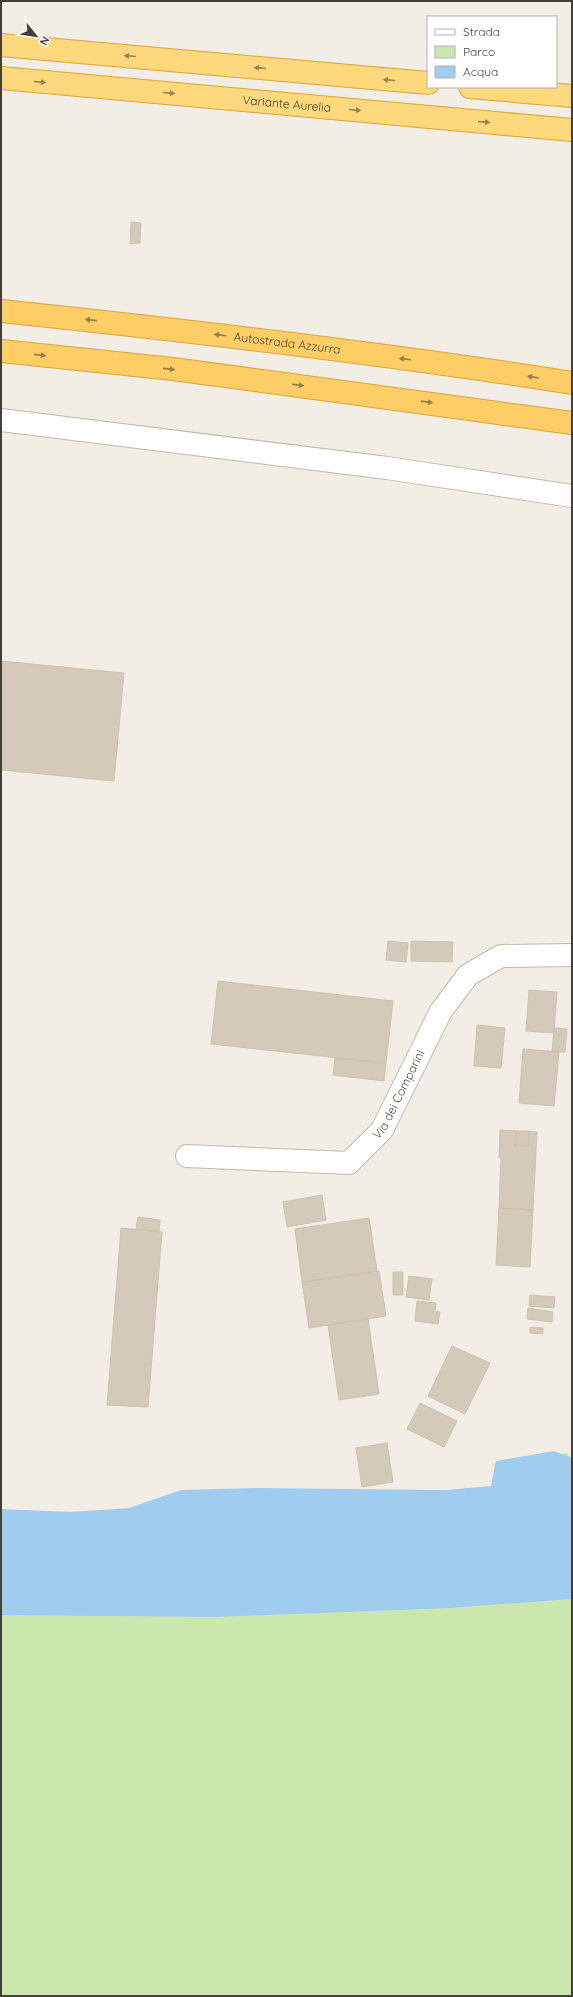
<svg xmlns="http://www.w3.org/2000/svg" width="573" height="1997" font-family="Quicksand,sans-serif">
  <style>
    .green { fill: #cbe7ad }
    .water { fill: #a0cdef }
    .building { fill: #d4caba; stroke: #cec2ad }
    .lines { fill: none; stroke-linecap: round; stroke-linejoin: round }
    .minor-casing { stroke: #c0b9aa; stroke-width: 24 }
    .trunk-casing { stroke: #dca335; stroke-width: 24 }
    .motorway-casing { stroke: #dca335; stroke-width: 24 }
    .minor { stroke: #fff; stroke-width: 22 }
    .trunk { stroke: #fdd87c; stroke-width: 22 }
    .motorway { stroke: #fdce65; stroke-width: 22 }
    .oneway { fill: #978454 }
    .oneway2 { fill: #977f4a }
    .labels { text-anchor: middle; stroke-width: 3; stroke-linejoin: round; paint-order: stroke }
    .street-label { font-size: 12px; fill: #443f34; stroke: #fff }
  </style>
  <rect width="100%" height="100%" fill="#f2eee5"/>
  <path class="green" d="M567 1453 572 1459V1996H1V1511L45 1513 499 1492 493 1464Z"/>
  <path class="water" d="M554 1451 572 1458V1599L449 1608 214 1617 1 1615V1509L72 1512 129 1508 181 1490 257 1488 447 1490 491 1486 496 1461Z"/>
  <path class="building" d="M131 222 141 223 140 243 130 244Z
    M1 661 124 673 114 781 1 770Z
    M388 941 408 943 406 962 386 960Z
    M411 941 453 942 452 962 411 961Z
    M218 981 393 1001 386 1063 211 1044Z
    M529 990 557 992 554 1033 526 1031Z
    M477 1025 505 1028 501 1068 474 1066Z
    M554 1028 567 1029 565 1052H552Z
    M523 1049 559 1052 554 1106 519 1103Z
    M335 1058 386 1063 384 1081 333 1075Z
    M500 1130 516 1131 515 1146H528L529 1131 537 1132 533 1210 499 1208 501 1158H499Z
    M516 1131H529L528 1146H515Z
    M322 1195 326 1220 287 1227 283 1202Z
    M499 1208 533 1210 530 1267 496 1265Z
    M138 1217 160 1220 159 1232 136 1229Z
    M369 1218 377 1271 302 1282 295 1229Z
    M121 1228 162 1232 148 1407 107 1405Z
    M379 1271 386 1316 309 1328 302 1282Z
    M393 1272H403V1295H393Z
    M409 1276 432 1279 429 1300 406 1297Z
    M530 1295 555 1297 554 1308 529 1306Z
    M417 1301 436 1303 435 1311 440 1312 438 1324 415 1321Z
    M528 1308 553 1312 552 1322 527 1319Z
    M368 1319 379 1394 339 1400 328 1325Z
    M530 1327 543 1328V1334L530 1333Z
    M452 1346 490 1363 465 1414 428 1396Z
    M420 1403 457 1421 444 1447 407 1429Z
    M387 1443 393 1482 362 1487 356 1448Z"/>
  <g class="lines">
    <defs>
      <g id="minor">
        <path d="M1 420 387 468 572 496"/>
        <path id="s1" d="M187 1156 349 1163 382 1130 441 1011 468 975 501 956 572 955"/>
      </g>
      <g id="trunk">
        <path d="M1 45 428 83"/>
        <path id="s2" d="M1 78 572 130"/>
        <path d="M470 87 572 96"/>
      </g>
      <g id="motorway">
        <path id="s3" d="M1 311C192 331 383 353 572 383"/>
        <path d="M1 351 173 369 572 423"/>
      </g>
    </defs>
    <use href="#minor" class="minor-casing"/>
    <use href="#trunk" class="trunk-casing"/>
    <use href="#motorway" class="motorway-casing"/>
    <use href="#minor" class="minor"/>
    <use href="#trunk" class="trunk"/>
    <use href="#motorway" class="motorway"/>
  </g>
  <defs><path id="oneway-solid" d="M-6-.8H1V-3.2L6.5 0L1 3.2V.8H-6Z"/></defs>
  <g class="oneway">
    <use href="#oneway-solid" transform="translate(130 56) rotate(-175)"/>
    <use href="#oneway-solid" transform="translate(260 68) rotate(-175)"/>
    <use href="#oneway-solid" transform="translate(389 80) rotate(-175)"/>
    <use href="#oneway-solid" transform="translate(40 82) rotate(5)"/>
    <use href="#oneway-solid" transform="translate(169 93) rotate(5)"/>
    <use href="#oneway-solid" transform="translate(355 110) rotate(5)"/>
    <use href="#oneway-solid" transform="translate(484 122) rotate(5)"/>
  </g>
  <g class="oneway2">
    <use href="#oneway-solid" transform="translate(91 320) rotate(-174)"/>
    <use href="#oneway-solid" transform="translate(220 335) rotate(-173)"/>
    <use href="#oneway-solid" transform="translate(40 355) rotate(6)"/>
    <use href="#oneway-solid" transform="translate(405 359) rotate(-173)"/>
    <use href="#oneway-solid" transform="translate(169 369) rotate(6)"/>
    <use href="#oneway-solid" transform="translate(533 377) rotate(-171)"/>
    <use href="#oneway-solid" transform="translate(298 385) rotate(7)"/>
    <use href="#oneway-solid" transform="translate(427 402) rotate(8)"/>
  </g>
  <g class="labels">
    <g class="street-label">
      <text dy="4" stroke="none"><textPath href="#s2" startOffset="287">Variante Aurelia</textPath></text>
      <text dy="4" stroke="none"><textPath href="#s3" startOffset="288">Autostrada Azzurra</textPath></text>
      <text dy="4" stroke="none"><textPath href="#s1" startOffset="248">Via dei Comparini</textPath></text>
    </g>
  </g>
  <rect width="573" height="1997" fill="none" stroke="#443f34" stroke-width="4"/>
  <rect x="427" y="16" width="130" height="72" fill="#ffffff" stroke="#b4b2ae"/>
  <rect x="435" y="29" width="20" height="6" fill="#ffffff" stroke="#b4b2ae"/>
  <text x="463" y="36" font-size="12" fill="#443f34">Strada</text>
  <rect x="435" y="46" width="20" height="12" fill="#cbe7ad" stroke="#b4b2ae"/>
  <text x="463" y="56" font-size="12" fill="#443f34">Parco</text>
  <rect x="435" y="66" width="20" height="12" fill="#a0cdef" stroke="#b4b2ae"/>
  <text x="463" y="76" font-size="12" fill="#443f34">Acqua</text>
  <g transform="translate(36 36) rotate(120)" stroke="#ffffff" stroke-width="3" paint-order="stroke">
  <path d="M0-3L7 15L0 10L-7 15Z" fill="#443f34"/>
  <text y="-6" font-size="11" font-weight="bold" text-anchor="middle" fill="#443f34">N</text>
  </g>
</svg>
